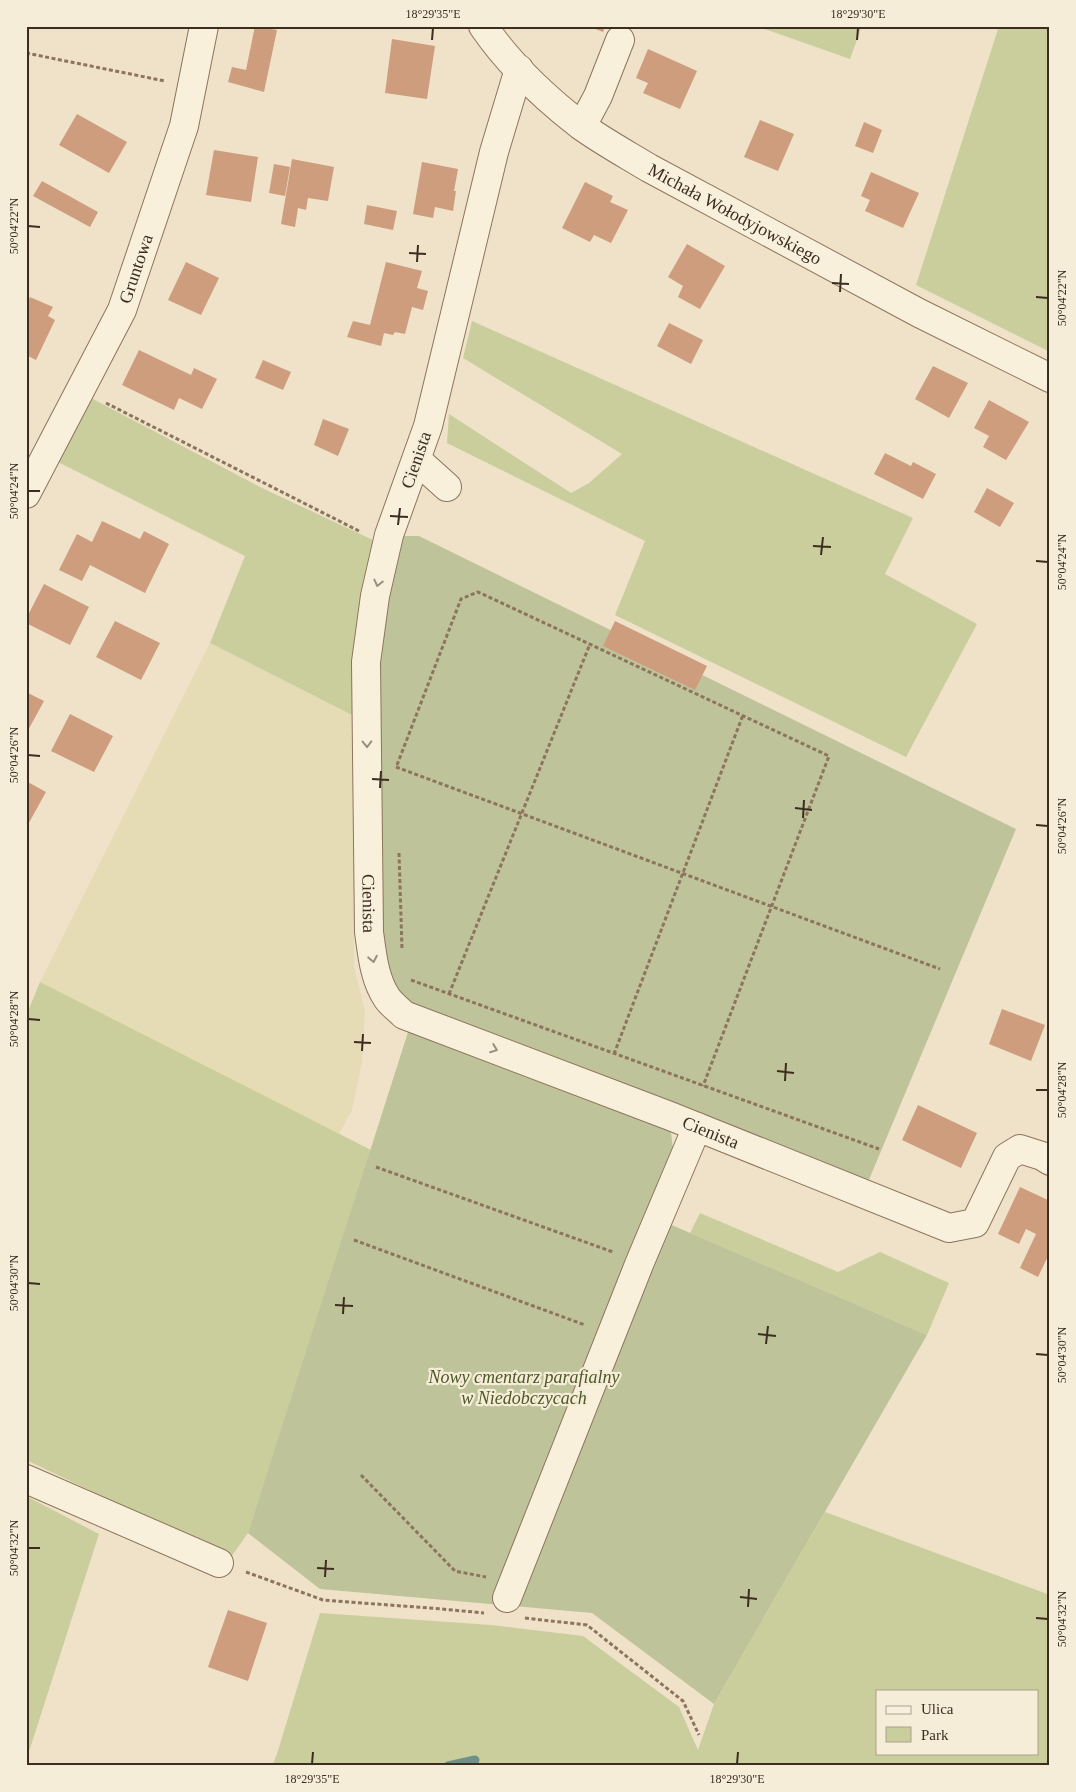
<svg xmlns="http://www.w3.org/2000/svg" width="1076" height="1792" font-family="'Times New Roman',serif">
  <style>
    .farmland { fill: #e5dcb5 }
    .green { fill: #c9ce9c; fill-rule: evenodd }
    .cemetery { fill: #bfc39a }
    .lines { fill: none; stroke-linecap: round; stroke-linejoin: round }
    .stream { stroke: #6f9288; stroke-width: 9 }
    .building { fill: #cd9d7e }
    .minor-casing { stroke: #8c745d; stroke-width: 30 }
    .path { stroke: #8c745d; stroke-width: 3; stroke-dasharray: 4 2.5; stroke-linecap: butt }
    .minor { stroke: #f9f0dc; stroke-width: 28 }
    .oneway { stroke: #9a8e7e }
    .ticks { fill: none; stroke: #3c2d20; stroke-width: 2 }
    .labels { text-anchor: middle; stroke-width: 4.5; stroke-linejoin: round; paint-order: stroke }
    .street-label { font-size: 18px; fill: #3c2d20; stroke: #f6edd8 }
    .park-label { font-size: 18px; font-style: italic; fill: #4d5927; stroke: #f6edd8 }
    .neatline { fill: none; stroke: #3c2d20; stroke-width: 2 }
    .ticks-label { font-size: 12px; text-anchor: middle; fill: #3c2d20 }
  </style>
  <rect width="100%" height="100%" fill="#efe2c8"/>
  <path class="farmland" d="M210 643 354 716V967L365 1011 362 1062 352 1110 339 1134 40 982Z"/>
  <path class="green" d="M756 26H862L850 59Z
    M999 26H1050V352L916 285Z
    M472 321 913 518 885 574 977 624 906 757 615 615 645 541 447 443 449 414 571 493 589 483 622 454 463 358Z
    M89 397 262 488 373 540 356 635 354 716 210 643 245 556 56 461Z
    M40 982 373 1151 248 1533 231 1557 26 1460V1016Z
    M700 1213 838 1272 880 1252 949 1283 927 1335 690 1233Z
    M26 1496 99 1534 26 1761Z
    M825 1512 1050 1595V1766H272L277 1754 320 1613 491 1625 583 1636 679 1707 698 1750 714 1704ZM877 1691H1037V1753H877Z"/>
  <path class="cemetery" d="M397 536H419L1016 829 868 1182 408 1005 383 970 377 666Z
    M409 1029 670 1125 673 1149 694 1158 667 1223 927 1335 714 1704 592 1613 320 1589 248 1533Z"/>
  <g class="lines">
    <path class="stream" d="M448 1766 475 1760"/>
  </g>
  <path class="building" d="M255 26H266V28L277 30 264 92 228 82 232 67 246 70Z
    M588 26H605L603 32Z
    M392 39 435 46 427 99 385 93Z
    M648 49 697 71 680 109 643 93 648 83 636 78Z
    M77 114 127 142 109 173 59 145Z
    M760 120 794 134 778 171 744 157Z
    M864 122 882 130 873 153 855 146Z
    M214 150 258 157 251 202 206 195Z
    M292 159 334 167 328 201 308 198 306 210 298 208 295 227 281 224Z
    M422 162 458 169 454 191H456L453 211 435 207 433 218 413 214Z
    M274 164 290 167 285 196 269 193Z
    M871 172 919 193 903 228 865 211 870 200 861 196Z
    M42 181 98 212 90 227 33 196Z
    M585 182 613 196 610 202 628 210 611 243 594 235 590 242 562 228Z
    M367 205 397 211 393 230 364 224Z
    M687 244 725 266 700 309 678 297 683 286 668 277Z
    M186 262 219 278 201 315 168 300Z
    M386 262 422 271 417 288 428 291 423 310 412 307 405 334 395 332 393 335 384 333 381 346 347 337 353 321 370 325Z
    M30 297 53 307 48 316 55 320 36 360 26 355V306Z
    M669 323 703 340 691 364 657 346Z
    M139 350 191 375 194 368 217 379 202 409 179 398 174 410 122 385Z
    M263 360 291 372 283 390 255 378Z
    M933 366 968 383 949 418 915 399Z
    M989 400 1029 422 1006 460 983 447 989 436 974 428Z
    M323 419 349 429 338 456 314 445Z
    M885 453 911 466 913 462 936 474 923 499 874 474Z
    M987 488 1014 503 1000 527 974 512Z
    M102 521 140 539 144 531 169 544 145 593 90 565 82 581 59 570 77 534 92 542Z
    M44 584 89 607 70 645 26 623V619Z
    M115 621 160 643 141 680 96 657Z
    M615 621 707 666 695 690 603 646Z
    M26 692 44 701 26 734Z
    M70 714 113 736 94 772 51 751Z
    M26 781 46 792 26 828Z
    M1002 1009 1045 1025 1031 1061 989 1044Z
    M918 1105 977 1133 961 1168 902 1140Z
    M1020 1187 1050 1201V1252L1038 1277 1020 1268 1036 1234 1026 1229 1019 1244 998 1234Z
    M228 1610 267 1623 248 1681 208 1667Z"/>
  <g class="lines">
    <defs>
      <g id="minor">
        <path id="s1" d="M483 26C509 64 544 97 580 125 602 141 626 154 649 168L919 313 1050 378"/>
        <path id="s2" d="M519 69 494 152 428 426 389 535 375 596 366 662 369 932C372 953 374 979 387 998 391 1004 398 1009 404 1015L670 1116 949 1228 975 1223 1007 1157 1020 1149 1042 1156 1050 1161"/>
        <path d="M582 126 598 96 620 40"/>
        <path d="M417 460 447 487"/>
        <path id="s3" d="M26 494 122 310 184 126 204 26"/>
        <path d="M26 1479 219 1563"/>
        <path d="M507 1598 640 1262 697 1127"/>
      </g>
    </defs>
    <use href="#minor" class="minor-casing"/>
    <path class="path" d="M26 53 165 81
      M106 403 361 532
      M397 765 461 599 478 592 829 756 703 1086
      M396 767 940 969
      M399 853 402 949
      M411 980 879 1149
      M449 994 590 644
      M614 1054 743 715
      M376 1167 613 1252
      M354 1240 585 1325
      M361 1475 455 1571 486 1577
      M246 1572 323 1600 442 1609 484 1613
      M525 1618 587 1625 683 1701 699 1735"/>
    <use href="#minor" class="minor"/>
  </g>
  <defs><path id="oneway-chevron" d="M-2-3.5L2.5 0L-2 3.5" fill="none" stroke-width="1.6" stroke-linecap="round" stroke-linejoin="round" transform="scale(1.25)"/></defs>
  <g class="oneway">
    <use href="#oneway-chevron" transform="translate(378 583) rotate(103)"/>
    <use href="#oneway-chevron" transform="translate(367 744) rotate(89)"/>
    <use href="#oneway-chevron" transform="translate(373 959) rotate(79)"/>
    <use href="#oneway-chevron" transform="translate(494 1049) rotate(21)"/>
  </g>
  <path class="ticks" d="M432 40 433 28M857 40 858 28M28 226 40 227M409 253 426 254M417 262 418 245M832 283 849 284M840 292 841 274M1036 297 1048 298M28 491H40M390 516 408 517M398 525 400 508M813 546 831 547M821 555 823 537M1036 561 1048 562M28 755 40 756M372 779 389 780M380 788 381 771M795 808 812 810M803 818 804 800M1036 825 1048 826M28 1019 40 1020M354 1042 371 1043M362 1051 363 1034M777 1071 794 1073M785 1081 786 1063M1036 1090H1048M28 1283 40 1284M335 1305 353 1306M343 1314 344 1297M758 1334 776 1336M766 1344 768 1326M1036 1354 1048 1355M28 1548H40M317 1568 334 1569M325 1577 326 1560M740 1597 757 1599M748 1607 749 1589M1036 1618 1048 1619M312 1764 313 1752M737 1764 738 1752"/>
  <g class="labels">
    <g class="street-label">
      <text dy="6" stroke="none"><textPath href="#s1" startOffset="318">Michała Wołodyjowskiego</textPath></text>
      <text dy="6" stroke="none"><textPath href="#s3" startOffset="251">Gruntowa</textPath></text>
      <text transform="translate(416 460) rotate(-71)" y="6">Cienista</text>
      <text dy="6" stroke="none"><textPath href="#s2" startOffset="855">Cienista</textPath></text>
      <text dy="6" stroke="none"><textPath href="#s2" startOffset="1305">Cienista</textPath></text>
    </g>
    <g class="park-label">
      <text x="524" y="1383">Nowy cmentarz parafialny<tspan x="524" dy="21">w Niedobczycach</tspan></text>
    </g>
  </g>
  <rect width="1076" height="1792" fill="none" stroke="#f6edd8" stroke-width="55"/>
  <rect x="876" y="1690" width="162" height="65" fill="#f6edd8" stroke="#aca08e"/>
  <rect x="886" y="1706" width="25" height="8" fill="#f9f0dc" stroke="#aca08e"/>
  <text x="921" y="1714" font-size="15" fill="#3c2d20">Ulica</text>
  <rect x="886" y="1727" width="25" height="15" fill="#c9ce9c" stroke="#aca08e"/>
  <text x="921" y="1740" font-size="15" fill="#3c2d20">Park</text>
  <rect x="28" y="28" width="1020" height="1736" class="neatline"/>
  <g class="ticks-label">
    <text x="433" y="18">18°29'35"E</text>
    <text x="858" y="18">18°29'30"E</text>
    <text transform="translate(14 226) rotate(-90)" y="4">50°04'22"N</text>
    <text transform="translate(1062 298) rotate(-90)" y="4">50°04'22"N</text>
    <text transform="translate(14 491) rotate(-90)" y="4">50°04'24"N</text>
    <text transform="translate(1062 562) rotate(-90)" y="4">50°04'24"N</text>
    <text transform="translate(14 755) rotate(-90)" y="4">50°04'26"N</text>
    <text transform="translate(1062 826) rotate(-90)" y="4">50°04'26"N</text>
    <text transform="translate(14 1019) rotate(-90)" y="4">50°04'28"N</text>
    <text transform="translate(1062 1090) rotate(-90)" y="4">50°04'28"N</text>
    <text transform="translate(14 1283) rotate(-90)" y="4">50°04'30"N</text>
    <text transform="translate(1062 1355) rotate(-90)" y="4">50°04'30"N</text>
    <text transform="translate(14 1548) rotate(-90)" y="4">50°04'32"N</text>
    <text transform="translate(1062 1619) rotate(-90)" y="4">50°04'32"N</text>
    <text x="312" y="1783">18°29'35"E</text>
    <text x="737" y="1783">18°29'30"E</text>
  </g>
</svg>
